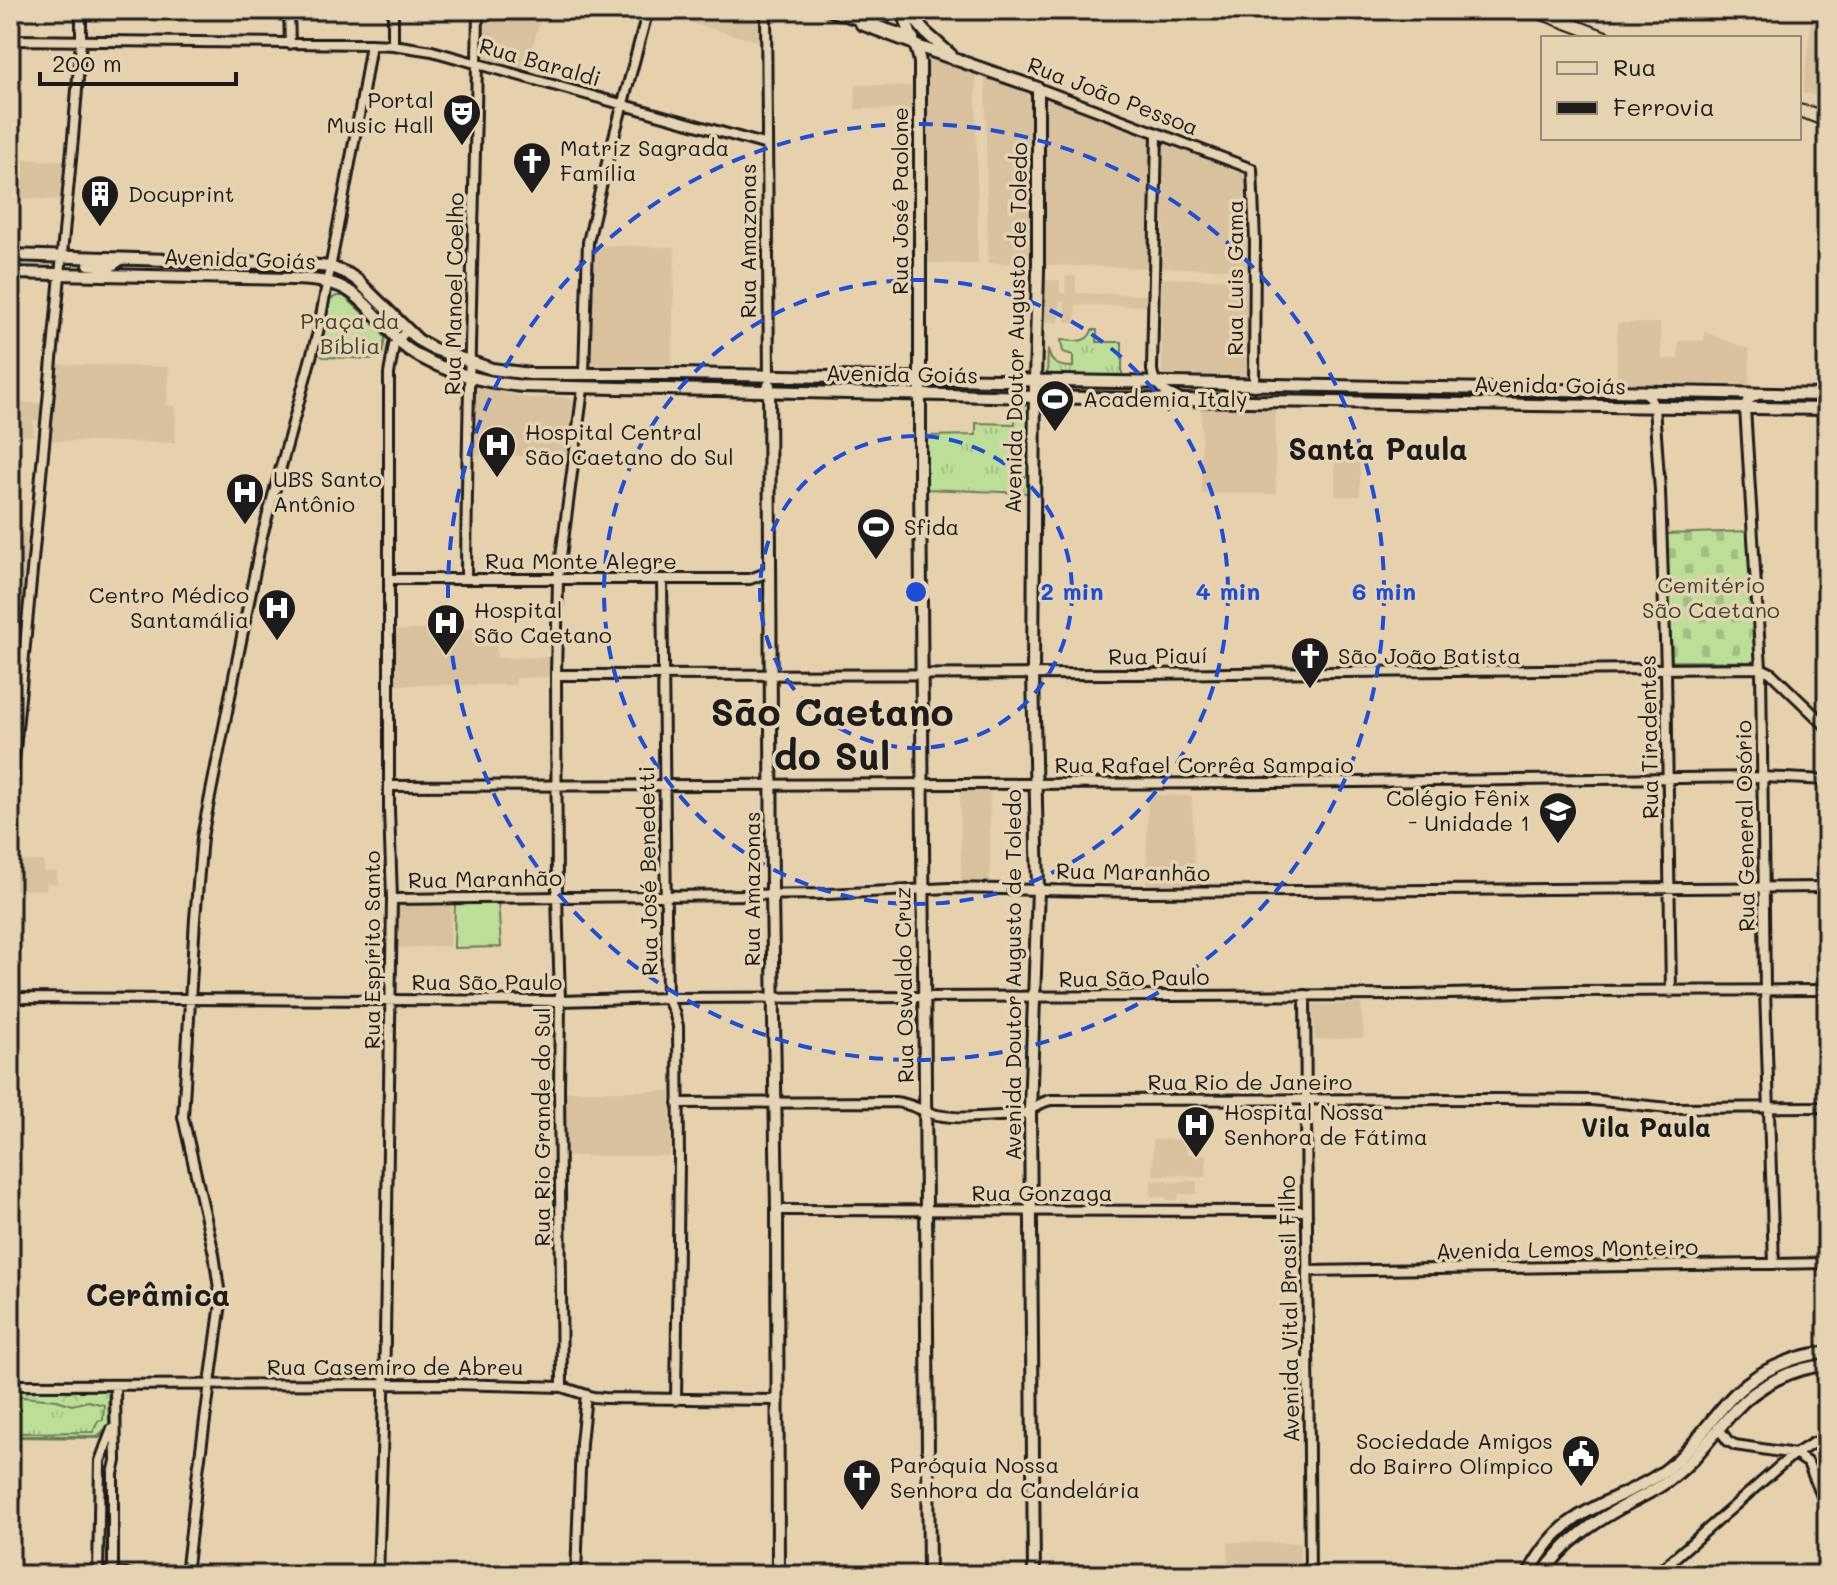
<svg xmlns="http://www.w3.org/2000/svg" width="1837" height="1585" font-family="Mali,sans-serif">
  <style>
    .built { fill: #d9c19e }
    .grass { fill: url(#grass-tufts); stroke: #6c7d5a; stroke-width: 2 }
    .forest { fill: url(#forest-crowns); stroke: #6c7d5a; stroke-width: 2 }
    .cemetery { fill: url(#cemetery-stones); stroke: #6c7d5a; stroke-width: 2 }
    .pitch { fill: #bdde97; stroke: #6c7d5a; stroke-width: 2 }
    .lines { fill: none; stroke-linecap: round; stroke-linejoin: round }
    .minor-casing { stroke: #1c1c1c; stroke-width: 14 }
    .major-casing { stroke: #1c1c1c; stroke-width: 16 }
    .minor { stroke: #e5d3b1; stroke-width: 8 }
    .major { stroke: #e5d3b1; stroke-width: 10 }
    .rail { stroke: #1c1c1c; stroke-width: 2 }
    .ring { fill: none; stroke: #1d4ed8; stroke-width: 4; stroke-dasharray: 14 10 }
    .labels { text-anchor: middle; stroke-width: 7; stroke-linejoin: round; paint-order: stroke }
    .street-label { font-size: 22px; fill: #1c1c1c; stroke: #e5d3b1 }
    .poi-label { font-size: 22px; fill: #1c1c1c; stroke: #e5d3b1; text-anchor: start }
    .park-label { font-size: 22px; fill: #3c4335; stroke: #e5d3b1 }
    .quarter-label { font-size: 26px; font-weight: bold; fill: #1c1c1c; stroke: #e5d3b1 }
    .district-label { font-size: 30px; font-weight: bold; fill: #1c1c1c; stroke: #e5d3b1 }
    .town-label { font-size: 38px; font-weight: bold; fill: #1c1c1c; stroke: #e5d3b1 }
    .centre { fill: #1d4ed8; stroke: #e5d3b1; stroke-width: 4 }
    .ring-label { font-size: 24px; text-anchor: middle; font-weight: bold; fill: #1d4ed8; stroke: #e5d3b1; stroke-width: 7; stroke-linejoin: round; paint-order: stroke }
  </style>
  <defs>
    <pattern id="grass-tufts" width="24" height="20" patternUnits="userSpaceOnUse" patternTransform="scale(2)"><rect width="24" height="20" fill="#bdde97"/><path d="M3 7l-1-3M5 7V3M7 7l1-3M15 17l-1-3M17 17v-4M19 17l1-3" fill="none" stroke="#a2be82"/></pattern>
    <pattern id="forest-crowns" width="20" height="18" patternUnits="userSpaceOnUse" patternTransform="scale(2)"><rect width="20" height="18" fill="#bdde97"/><path d="M2 6a3 3 0 1 1 6 0M12 15a3 3 0 1 1 6 0" fill="none" stroke="#a2be82"/></pattern>
    <pattern id="cemetery-stones" width="16" height="16" patternUnits="userSpaceOnUse" patternTransform="scale(2)"><rect width="16" height="16" fill="#bdde97"/><path d="M2 7V4a2 2 0 0 1 4 0v3zM10 15v-3a2 2 0 0 1 4 0v3z" fill="#a2be82"/></pattern>
  </defs>
  <rect width="100%" height="100%" fill="#e7d1ad"/>
  <filter id="ink" filterUnits="userSpaceOnUse"><feTurbulence type="fractalNoise" baseFrequency=".0125" numOctaves="2"/><feDisplacementMap in="SourceGraphic" scale="16" xChannelSelector="R" yChannelSelector="G"/><feConvolveMatrix kernelMatrix="1 2 1 2 8 2 1 2 1" color-interpolation-filters="sRGB"/></filter>
  <g filter="url(#ink)">
    <path class="built" d="M484 10H543L526 71 484 59Z
      M653 10H762L763 43 652 12Z
      M1812 10H1827V98L1803 93Z
      M925 55 976 72 978 264 923 263Z
      M985 75 1033 92 1031 264 988 263Z
      M856 85 911 86 913 97 910 110 855 109Z
      M1044 95 1153 137 1151 268 1041 265Z
      M1164 141 1250 176V269L1163 268Z
      M21 159 67 161 65 200 19 198Z
      M590 245 675 247 672 368 588 366Z
      M1066 276H1076V293L1147 295V306L1076 305 1075 322H1065V302L1060 301 1059 322H1045V280H1060V293H1065Z
      M1162 278 1251 280 1247 376 1162 374Z
      M1617 323H1660L1662 359H1678L1679 341H1704V332L1749 349 1750 385 1617 383Z
      M54 364 169 367 167 405 176 406 175 443 53 441 51 437 56 383 52 382Z
      M474 383 501 392 527 398 563 397 574 401 568 457 471 455Z
      M10 402 41 403V420H33V436L10 435Z
      M1201 405 1275 407 1276 494H1202Z
      M1360 446V496H1335V447Z
      M10 532 27 533 22 611H10Z
      M480 629 481 646 496 645 497 658 550 657V677L516 678 515 685H395L396 630Z
      M960 788H990V885H961Z
      M1148 795 1192 796 1195 885 1146 886Z
      M10 861H44V872H57V884L47 883 46 890H10Z
      M452 900 450 946 399 948 397 947 399 901Z
      M1361 1004 1364 1038 1315 1040 1313 1005Z
      M564 1091H670V1156H564Z
      M1186 1139 1187 1154H1206L1207 1177H1189L1188 1175H1153V1140Z
      M1167 1180 1168 1182 1197 1181V1194H1179L1178 1200H1167L1166 1197H1151V1181Z
      M1228 1542 1300 1543V1575H1228Z"/>
    <path class="grass" d="M337 296H344L381 330 385 338 382 355 374 359 323 357 320 354 330 299Z
      M1092 330H1097V342H1122V377L1047 375 1048 349C1050 364 1059 367 1073 367V355L1063 352 1061 340C1074 341 1088 344 1092 330Z
      M1016 405H1029L1030 493 924 489V436L976 435V423L1015 424Z
      M10 1389H110L111 1425 99 1438 10 1437Z"/>
    <path class="forest" d="M10 1391H108L109 1425 98 1436H12L17 1433 93 1432 98 1421 103 1420 104 1405 88 1401 72 1405 57 1400 10 1396Z"/>
    <path class="cemetery" d="M1749 531 1755 662 1672 661 1666 534Z"/>
    <path class="pitch" d="M498 900 501 947 454 948 455 901Z"/>
    <g class="lines">
      <defs>
        <path id="minor" d="M289 10 290 44
          M393 10V45
          M766 10 769 376
          M826 10C855 20 885 27 914 38
          M861 25 917 46
          M10 40 371 44 393 45 432 51 767 145
          M1038 88 1252 169 1255 242 1254 386
          M1157 134 1152 370C1154 387 1166 393 1180 399
          M584 374 588 242 604 174 648 10
          M1643 391 1649 396 1654 407 1660 491 1666 669 1671 992
          M1757 395 1747 401 1745 408 1761 668 1765 990 1774 1264
          M389 579H750L771 571
          M466 579C467 389 475 200 478 10
          M662 579 667 998 674 1012 678 1026 679 1162 676 1400
          M556 675 1138 674 1761 668 1771 673 1827 727
          M389 786 1275 783 1762 777 1827 780
          M10 803 73 138 81 41V10
          M392 899 828 894 950 888 1141 892 1827 887
          M1305 995 1310 1575
          M10 998 560 1001 667 998 1410 995 1566 991 1827 990
          M678 1103 895 1102C910 1103 922 1111 937 1115 963 1120 992 1116 1019 1115 1031 1112 1038 1102 1051 1100L1500 1099 1591 1100 1669 1108 1827 1107
          M777 1210 1306 1211
          M1307 1271 1827 1263
          M10 1385 450 1384 562 1387 593 1397 605 1398 777 1400
          M562 1387 559 1089 560 1001 557 896 556 675 558 579 583 389
          M1719 1429 1728 1441 1735 1445 1795 1454 1808 1463 1827 1508
          M98 1575 100 1461 112 1429
          M100 1575 109 1571 131 1575
          M113 1575V1474L116 1461 115 1386
          M186 1575 197 1479 221 1303 214 1254 183 1117 195 919 202 837 262 536 318 332 360 110 371 44
          M378 1575 384 1397 392 899 389 810V374L394 345 407 330
          M576 1575 581 1443 586 1395
          M1655 1575 1789 1458 1813 1443 1827 1439"/>
        <path id="major" d="M904 10C905 29 918 44 920 63V476L929 1575
          M913 17 925 32 951 55
          M859 21 885 16 894 10
          M917 46 1038 88V271L1035 381 1033 674 1038 889 1030 1110 1034 1575
          M10 255 297 264 331 267 348 274 357 280 418 340 434 349 492 369 530 374H676L1827 395
          M89 264 111 266 121 259
          M10 273 292 279C340 280 351 287 383 323 392 332 398 343 409 350 442 372 483 382 522 386L1181 400 1827 409
          M769 385 772 893 777 1210 778 1575
          M1528 1575C1539 1554 1555 1532 1575 1519 1604 1499 1640 1490 1667 1469 1711 1434 1722 1388 1779 1365 1795 1358 1810 1353 1827 1353
          M1542 1575C1564 1541 1596 1521 1631 1502 1645 1495 1660 1488 1673 1477 1698 1458 1714 1432 1735 1410 1758 1385 1794 1367 1827 1365"/>
      </defs>
      <use href="#minor" class="minor-casing"/>
      <use href="#major" class="major-casing"/>
      <use href="#minor" class="minor"/>
      <use href="#major" class="major"/>
      <path class="rail" d="M1514 10 1589 38
        M1552 10 1625 38
        M1799 104 1827 110
        M1799 117 1827 128"/>
    </g>
  </g>
  <g class="ring">
    <circle cx="916" cy="592" r="156"/>
    <circle cx="916" cy="592" r="312"/>
    <circle cx="916" cy="592" r="468"/>
  </g>
  <defs>
    <symbol id="theatre-pin" viewBox="-11 -11 22 30"><path d="M0 17L-7.5 6A9.5 9.5 0 1 1 7.5 6Z" fill="#1c1c1c" stroke="#e5d3b1"/><path d="M-5-5.5Q0-4 5-5.5V0Q5 5 0 6Q-5 5-5 0ZM-3.3-2.5H-1v1.5H-3.3ZM1-2.5H3.3v1.5H1ZM-2.8 1Q0 5.5 2.8 1Z" fill="#fff"/></symbol>
    <symbol id="church-pin" viewBox="-11 -11 22 30"><path d="M0 17L-7.5 6A9.5 9.5 0 1 1 7.5 6Z" fill="#1c1c1c" stroke="#e5d3b1"/><path d="M-1.2-6h2.4v3.5h3.3v2.4h-3.3V6h-2.4V-.1h-3.3v-2.4h3.3Z" fill="#fff"/></symbol>
    <symbol id="building-pin" viewBox="-11 -11 22 30"><path d="M0 17L-7.5 6A9.5 9.5 0 1 1 7.5 6Z" fill="#1c1c1c" stroke="#e5d3b1"/><path d="M-4-6H4V6H1V3H-1V6H-4ZM-2.5-4.3h1.7v1.8h-1.7ZM.8-4.3h1.7v1.8H.8ZM-2.5-1h1.7V.8h-1.7ZM.8-1h1.7V.8H.8Z" fill="#fff"/></symbol>
    <symbol id="stadium-pin" viewBox="-11 -11 22 30"><path d="M0 17L-7.5 6A9.5 9.5 0 1 1 7.5 6Z" fill="#1c1c1c" stroke="#e5d3b1"/><path d="M0-5a6.5 5 0 1 0 0 10a6.5 5 0 1 0 0-10ZM-3.5-1.8h7v3.6h-7Z" fill="#fff"/></symbol>
    <symbol id="hospital-pin" viewBox="-11 -11 22 30"><path d="M0 17L-7.5 6A9.5 9.5 0 1 1 7.5 6Z" fill="#1c1c1c" stroke="#e5d3b1"/><path d="M-5-5h3v3.5h4V-5h3V5h-3V1.5h-4V5h-3Z" fill="#fff"/></symbol>
    <symbol id="school-pin" viewBox="-11 -11 22 30"><path d="M0 17L-7.5 6A9.5 9.5 0 1 1 7.5 6Z" fill="#1c1c1c" stroke="#e5d3b1"/><path d="M0-5L7-2L0 1L-7-2ZM-4 1L0 2.5L4 1V4Q0 6-4 4Z" fill="#fff"/></symbol>
    <symbol id="civic-pin" viewBox="-11 -11 22 30"><path d="M0 17L-7.5 6A9.5 9.5 0 1 1 7.5 6Z" fill="#1c1c1c" stroke="#e5d3b1"/><path d="M-.6-6.5H3V-4.5H.6V-3L4-1V1h2V6H-6V1h2V-1L-.6-3ZM-1.2 2.5V6h2.4V2.5Z" fill="#fff"/></symbol>
  </defs>
  <g fill-rule="evenodd">
    <use href="#theatre-pin" x="440" y="91" width="44" height="60"/>
    <use href="#church-pin" x="510" y="139" width="44" height="60"/>
    <use href="#building-pin" x="78" y="172" width="44" height="60"/>
    <use href="#stadium-pin" x="1033" y="377" width="44" height="60"/>
    <use href="#hospital-pin" x="475" y="423" width="44" height="60"/>
    <use href="#hospital-pin" x="223" y="470" width="44" height="60"/>
    <use href="#stadium-pin" x="854" y="505" width="44" height="60"/>
    <use href="#hospital-pin" x="255" y="586" width="44" height="60"/>
    <use href="#hospital-pin" x="424" y="601" width="44" height="60"/>
    <use href="#church-pin" x="1288" y="634" width="44" height="60"/>
    <use href="#school-pin" x="1536" y="789" width="44" height="60"/>
    <use href="#hospital-pin" x="1174" y="1103" width="44" height="60"/>
    <use href="#civic-pin" x="1559" y="1432" width="44" height="60"/>
    <use href="#church-pin" x="840" y="1456" width="44" height="60"/>
  </g>
  <g class="labels">
    <g class="street-label">
      <text transform="translate(540 62) rotate(16)" y="8">Rua Baraldi</text>
      <text transform="translate(1113 96) rotate(21)" y="8">Rua João Pessoa</text>
      <text transform="translate(900 201) rotate(-90)" y="8">Rua José Paolone</text>
      <text transform="translate(748 241) rotate(-90)" y="8">Rua Amazonas</text>
      <text transform="translate(240 259) rotate(2)" y="8">Avenida Goiás</text>
      <text transform="translate(1235 278) rotate(-90)" y="8">Rua Luis Gama</text>
      <text transform="translate(454 294) rotate(-89)" y="8">Rua Manoel Coelho</text>
      <text transform="translate(1016 328) rotate(-89)" y="8">Avenida Doutor Augusto de Toledo</text>
      <text transform="translate(902 374) rotate(1)" y="8">Avenida Goiás</text>
      <text transform="translate(1550 385) rotate(1)" y="8">Avenida Goiás</text>
      <text x="581" y="569">Rua Monte Alegre</text>
      <text transform="translate(1158 656) rotate(-1)" y="8">Rua Piauí</text>
      <text transform="translate(1649 737) rotate(-91)" y="8">Rua Tiradentes</text>
      <text x="1204" y="773">Rua Rafael Corrêa Sampaio</text>
      <text transform="translate(1745 826) rotate(-91)" y="8">Rua General Osório</text>
      <text transform="translate(648 871) rotate(-91)" y="8">Rua José Benedetti</text>
      <text transform="translate(1133 872) rotate(1)" y="8">Rua Maranhão</text>
      <text transform="translate(485 879) rotate(-1)" y="8">Rua Maranhão</text>
      <text transform="translate(752 889) rotate(-90)" y="8">Rua Amazonas</text>
      <text transform="translate(372 950) rotate(-90)" y="8">Rua Espírito Santo</text>
      <text transform="translate(1013 975) rotate(-90)" y="8">Avenida Doutor Augusto de Toledo</text>
      <text transform="translate(1134 978) rotate(-1)" y="8">Rua São Paulo</text>
      <text x="487" y="990">Rua São Paulo</text>
      <text transform="translate(904 985) rotate(-91)" y="8">Rua Oswaldo Cruz</text>
      <text x="1250" y="1090">Rua Rio de Janeiro</text>
      <text transform="translate(542 1127) rotate(-90)" y="8">Rua Rio Grande do Sul</text>
      <text x="1042" y="1201">Rua Gonzaga</text>
      <text transform="translate(1567 1249) rotate(-1)" y="8">Avenida Lemos Monteiro</text>
      <text transform="translate(1289 1309) rotate(-91)" y="8">Avenida Vital Brasil Filho</text>
      <text x="395" y="1375">Rua Casemiro de Abreu</text>
    </g>
    <g class="poi-label">
      <text x="434" y="108" text-anchor="end">Portal<tspan x="434" dy="25">Music Hall</tspan></text>
      <text x="560" y="156">Matriz Sagrada<tspan x="560" dy="25">Família</tspan></text>
      <text x="128" y="202">Docuprint</text>
      <text x="1083" y="407">Academia Italy</text>
      <text x="525" y="440">Hospital Central<tspan x="525" dy="25">São Caetano do Sul</tspan></text>
      <text x="273" y="487">UBS Santo<tspan x="273" dy="25">Antônio</tspan></text>
      <text x="904" y="535">Sfida</text>
      <text x="249" y="603" text-anchor="end">Centro Médico<tspan x="249" dy="25">Santamália</tspan></text>
      <text x="474" y="618">Hospital<tspan x="474" dy="25">São Caetano</tspan></text>
      <text x="1338" y="664">São João Batista</text>
      <text x="1530" y="806" text-anchor="end">Colégio Fênix<tspan x="1530" dy="25">- Unidade 1</tspan></text>
      <text x="1224" y="1120">Hospital Nossa<tspan x="1224" dy="25">Senhora de Fátima</tspan></text>
      <text x="1553" y="1449" text-anchor="end">Sociedade Amigos<tspan x="1553" dy="25">do Bairro Olímpico</tspan></text>
      <text x="890" y="1473">Paróquia Nossa<tspan x="890" dy="25">Senhora da Candelária</tspan></text>
    </g>
    <g class="park-label">
      <text x="350" y="329">Praça da<tspan x="350" dy="25">Bíblia</tspan></text>
      <text x="1711" y="593">Cemitério<tspan x="1711" dy="25">São Caetano</tspan></text>
    </g>
    <g class="quarter-label">
      <text x="1646" y="1137">Vila Paula</text>
    </g>
    <g class="district-label">
      <text x="1378" y="460">Santa Paula</text>
      <text x="158" y="1306">Cerâmica</text>
    </g>
    <g class="town-label">
      <text x="832" y="726">São Caetano<tspan x="832" dy="44">do Sul</tspan></text>
    </g>
  </g>
  <circle cx="916" cy="592" r="12" class="centre"/>
  <g class="ring-label">
    <text x="1072" y="600">2 min</text>
    <text x="1228" y="600">4 min</text>
    <text x="1384" y="600">6 min</text>
  </g>
  <rect width="1837" height="1585" fill="none" stroke="#e5d3b1" stroke-width="40"/>
  <rect x="20" y="20" width="1797" height="1545" fill="none" stroke="#1c1c1c" stroke-width="3" filter="url(#ink)"/>
  <rect x="1541" y="36" width="260" height="104" fill="#e5d3b1" stroke="#958a75" stroke-width="2"/>
  <rect x="1557" y="62" width="40" height="12" fill="#e5d3b1" stroke="#958a75" stroke-width="2"/>
  <text x="1613" y="76" font-size="24" fill="#1c1c1c">Rua</text>
  <rect x="1557" y="102" width="40" height="12" fill="#1c1c1c" stroke="#958a75" stroke-width="2"/>
  <text x="1613" y="116" font-size="24" fill="#1c1c1c">Ferrovia</text>
  <path d="M40 72v12h196v-12" fill="none" stroke="#1c1c1c" stroke-width="4"/>
  <text x="52" y="72" font-size="24" fill="#1c1c1c" stroke="#e5d3b1" stroke-width="6" paint-order="stroke">200 m</text>
</svg>
